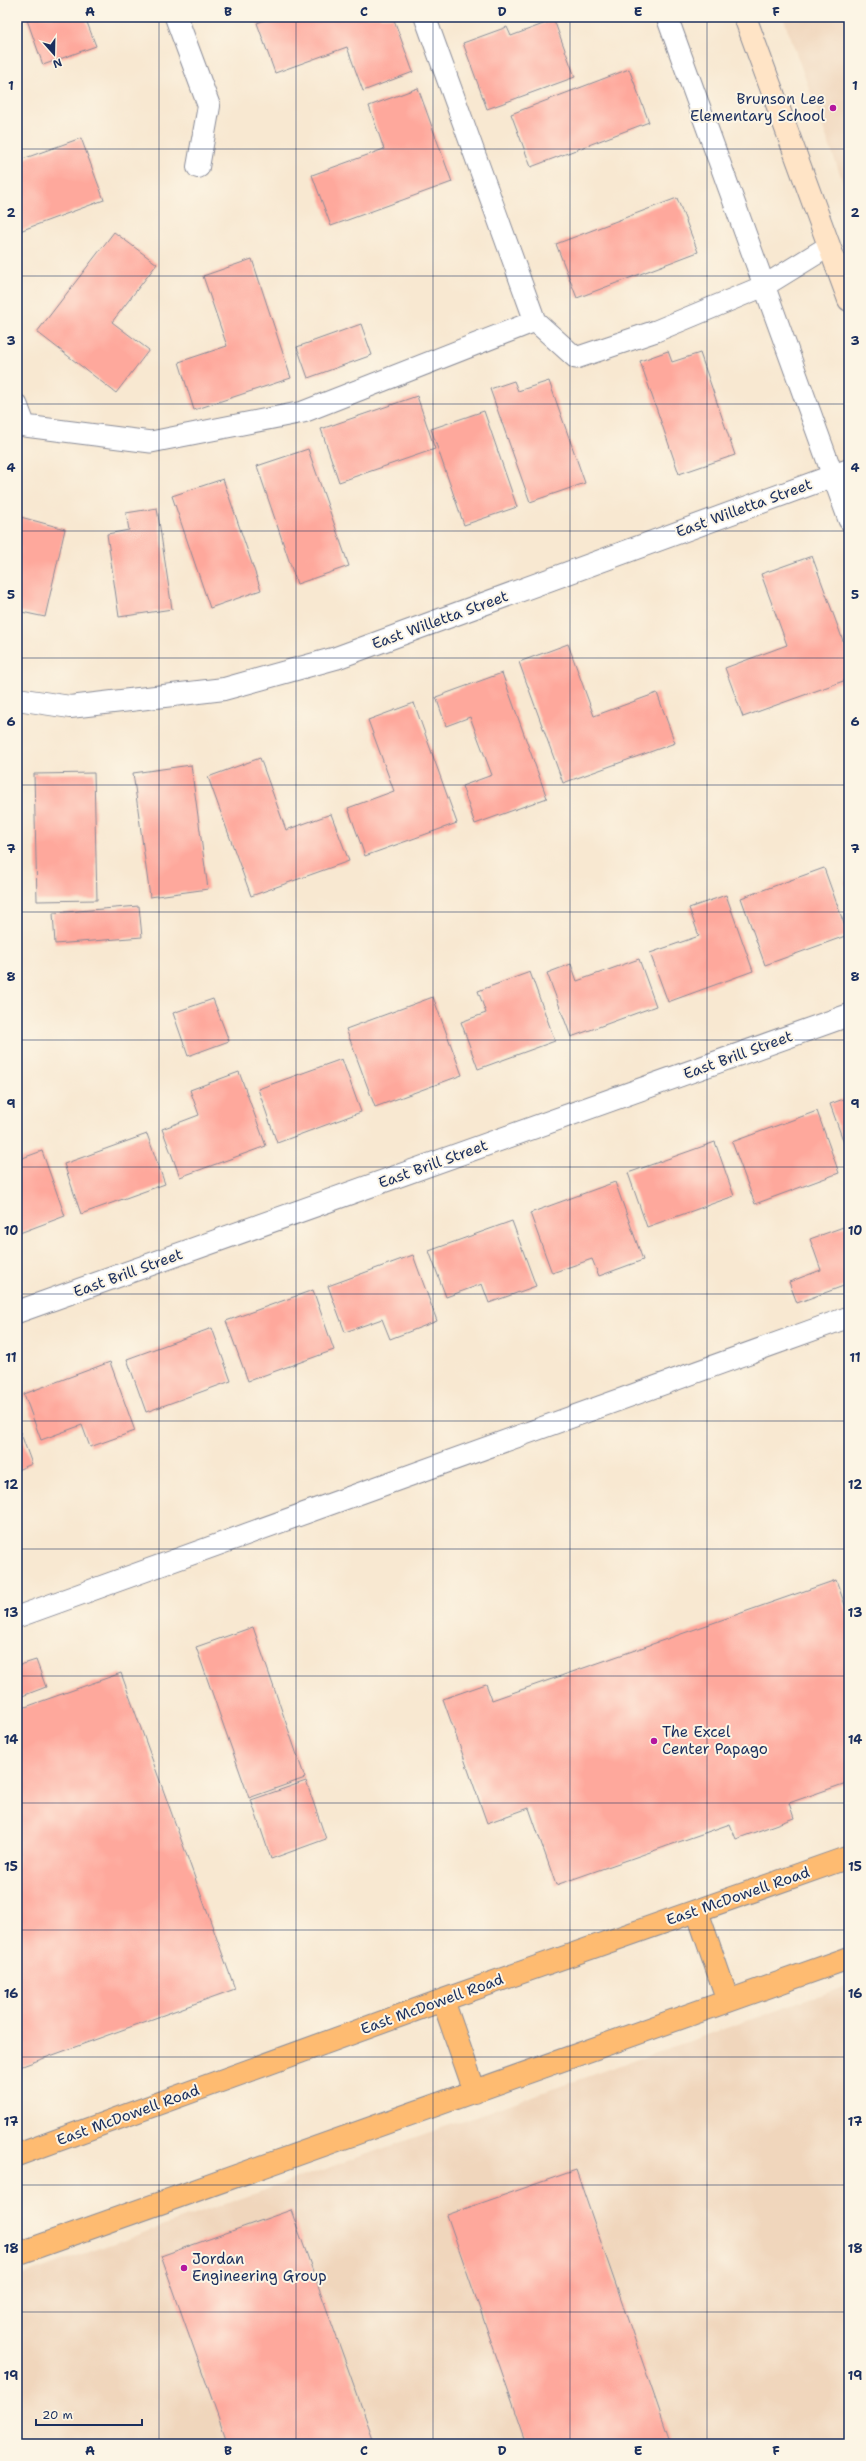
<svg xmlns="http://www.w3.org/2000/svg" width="866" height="2461" font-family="'Shantell Sans',sans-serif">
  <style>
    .built { fill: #f0d6bc }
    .building { fill: #fea89c }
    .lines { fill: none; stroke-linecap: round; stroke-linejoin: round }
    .lane-casing { stroke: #8a8c98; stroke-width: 23 }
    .street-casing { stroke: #8a8c98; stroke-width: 24 }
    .secondary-casing { stroke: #8a8c98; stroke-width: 24 }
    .primary-casing { stroke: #8a8c98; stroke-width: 24 }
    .lane { stroke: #fff; stroke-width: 21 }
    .street { stroke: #fff; stroke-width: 22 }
    .secondary { stroke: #ffe4c6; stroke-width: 22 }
    .primary { stroke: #febb71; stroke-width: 22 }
    .grid { fill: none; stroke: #1b2f5e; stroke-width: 1; stroke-opacity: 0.55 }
    .poi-dot { fill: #b5179e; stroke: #fcf5e5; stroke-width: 1.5 }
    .labels { text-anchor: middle; stroke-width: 4; stroke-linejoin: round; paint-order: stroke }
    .poi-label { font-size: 15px; fill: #1b2f5e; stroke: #fcf5e5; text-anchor: start }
    .street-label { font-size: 15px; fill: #1b2f5e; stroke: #fcf5e5 }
    .neatline { fill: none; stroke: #1b2f5e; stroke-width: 1.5 }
    .grid-label { font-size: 13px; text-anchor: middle; font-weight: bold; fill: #1b2f5e }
  </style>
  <rect width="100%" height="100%" fill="#fcf5e5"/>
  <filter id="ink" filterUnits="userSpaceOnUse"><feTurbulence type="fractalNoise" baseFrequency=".025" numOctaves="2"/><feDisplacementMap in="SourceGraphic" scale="8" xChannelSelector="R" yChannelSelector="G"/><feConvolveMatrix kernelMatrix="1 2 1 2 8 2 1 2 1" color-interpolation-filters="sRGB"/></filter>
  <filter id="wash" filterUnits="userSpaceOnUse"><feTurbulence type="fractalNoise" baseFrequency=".012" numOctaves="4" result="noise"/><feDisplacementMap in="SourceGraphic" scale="16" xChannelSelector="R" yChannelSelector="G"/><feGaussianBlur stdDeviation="0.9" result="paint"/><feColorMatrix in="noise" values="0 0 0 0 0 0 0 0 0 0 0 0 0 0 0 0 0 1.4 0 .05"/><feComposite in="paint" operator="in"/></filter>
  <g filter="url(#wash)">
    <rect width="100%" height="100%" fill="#f8e8d1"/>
    <path class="built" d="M783 17H849V199Z
      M849 1985V2444H17V2277Z"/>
    <g id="blocks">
      <path class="building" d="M26 17H85L96 46 43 65Z
        M272 17H393L413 72 363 91 347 47 275 73 257 23Z
        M554 20 575 77 487 109 463 43 507 27 511 36Z
        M629 69 649 122 531 167 511 114Z
        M418 88 452 182 331 226 312 175 384 149 369 106Z
        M81 138 104 200 17 232V161Z
        M677 198 698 252 577 298 556 244Z
        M114 232 157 264 112 322 149 350 116 393 37 332Z
        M252 259 291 378 194 410 179 362 227 346 203 276Z
        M361 324 372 355 308 378 297 347Z
        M668 351 672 362 700 353 735 455 679 474 640 361Z
        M514 381 518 391 549 381 585 483 530 502 490 389Z
        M417 396 435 449 339 482 321 429Z
        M484 411 517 507 464 525 431 429Z
        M308 449 349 566 297 584 257 466Z
        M223 479 261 590 210 608 172 496Z
        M157 508 172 609 119 617 107 534 129 530 126 513Z
        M17 516 65 529 45 617 17 611Z
        M812 556 849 657V679L743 717 725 668 787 645 761 574Z
        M568 644 594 716 657 693 675 743 563 783 519 662Z
        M502 673 547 798 475 824 462 786 492 775 470 717 446 726 436 697Z
        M414 703 457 823 365 856 348 808 394 791 368 720Z
        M260 758 286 830 331 814 349 861 251 896 208 777Z
        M191 765 208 889 150 897 133 773Z
        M94 773 97 900 37 901 34 774Z
        M824 868 848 935 765 965 741 898Z
        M849 880V892L845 882Z
        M726 895 753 971 668 1002 650 953 699 936 689 908Z
        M139 906 142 937 55 944 53 913Z
        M639 959 656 1006 571 1037 547 973 571 964 577 981Z
        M530 972 555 1041 478 1069 461 1022 486 1013 478 991Z
        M433 997 462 1075 375 1107 346 1029Z
        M213 999 229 1041 188 1056 173 1013Z
        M342 1059 361 1112 277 1143 258 1089Z
        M239 1072 266 1146 180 1177 162 1129 199 1115 190 1090Z
        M849 1097V1153L848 1154 830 1104Z
        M817 1111 839 1173 755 1204 732 1142Z
        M147 1134 165 1184 81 1214 64 1164Z
        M715 1142 734 1196 647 1227 628 1173Z
        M42 1151 65 1216 17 1234V1160Z
        M615 1182 643 1260 599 1276 592 1259 552 1273 530 1213Z
        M512 1221 536 1286 489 1303 482 1284 446 1297 429 1251Z
        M849 1225V1284L797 1303 789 1282 821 1270 810 1239Z
        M413 1255 437 1321 390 1339 382 1319 345 1332 328 1286Z
        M313 1290 334 1350 248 1381 226 1321Z
        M212 1328 231 1381 146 1412 127 1359Z
        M110 1362 135 1431 90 1447 82 1425 41 1440 24 1394Z
        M17 1423 32 1464 17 1470Z
        M836 1580 849 1616V1782L789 1803 794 1818 736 1839 730 1824 556 1885 529 1808 487 1823 443 1699 486 1684 492 1700Z
        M253 1627 305 1778 249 1798 196 1647Z
        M36 1660 46 1687 17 1698V1666Z
        M121 1673 235 1989 17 2068V1710Z
        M306 1781 326 1839 271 1859 251 1800Z
        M576 2170 671 2444H527L447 2215Z
        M291 2210 375 2444H228L161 2256Z"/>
    </g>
  </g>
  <g filter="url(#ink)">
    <use href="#blocks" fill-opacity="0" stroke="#8a8c98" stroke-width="1"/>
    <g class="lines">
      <defs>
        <path id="lane" d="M667 17 849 520
          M535 321 576 358 656 331 764 286 829 246
          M17 405 25 426 151 442 303 412 535 321 425 17
          M17 1617 849 1317"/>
        <path id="street" d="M176 17 209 106 198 167
          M17 699 70 707 224 689 336 658 849 470
          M17 1312 849 1015"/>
        <path id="secondary" d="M745 17 849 300"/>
        <path id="primary" d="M697 1911 728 2001
          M443 2000 475 2092
          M17 2155 443 2000 849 1857
          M17 2254 849 1958"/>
      </defs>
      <use href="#lane" class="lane-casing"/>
      <use href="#street" class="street-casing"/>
      <use href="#secondary" class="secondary-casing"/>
      <use href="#primary" class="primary-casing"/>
      <use href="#lane" class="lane"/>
      <use href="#street" class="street"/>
      <use href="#secondary" class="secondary"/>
      <use href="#primary" class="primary"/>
    </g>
  </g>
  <path class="grid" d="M159 17V2444M296 17V2444M433 17V2444M570 17V2444M707 17V2444M17 149H849M17 276H849M17 404H849M17 531H849M17 658H849M17 785H849M17 912H849M17 1040H849M17 1167H849M17 1294H849M17 1421H849M17 1549H849M17 1676H849M17 1803H849M17 1930H849M17 2057H849M17 2185H849M17 2312H849"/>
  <g class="poi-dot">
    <circle cx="833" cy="108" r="4"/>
    <circle cx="654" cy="1741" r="4"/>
    <circle cx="184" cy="2268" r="4"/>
  </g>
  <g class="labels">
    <g class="poi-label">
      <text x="825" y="104" text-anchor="end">Brunson Lee<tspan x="825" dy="17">Elementary School</tspan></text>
      <text x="662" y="1737">The Excel<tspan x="662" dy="17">Center Papago</tspan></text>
      <text x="192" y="2264">Jordan<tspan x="192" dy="17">Engineering Group</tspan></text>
    </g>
    <g class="street-label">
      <text transform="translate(744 508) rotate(-20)" y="5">East Willetta Street</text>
      <text transform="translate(440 620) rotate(-20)" y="5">East Willetta Street</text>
      <text transform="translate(738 1055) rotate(-20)" y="5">East Brill Street</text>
      <text transform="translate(433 1164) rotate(-20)" y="5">East Brill Street</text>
      <text transform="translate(128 1273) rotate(-20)" y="5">East Brill Street</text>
      <text transform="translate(738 1896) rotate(-19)" y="5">East McDowell Road</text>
      <text transform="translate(432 2004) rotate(-20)" y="5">East McDowell Road</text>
      <text transform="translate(128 2115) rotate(-20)" y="5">East McDowell Road</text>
    </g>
  </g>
  <rect width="866" height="2461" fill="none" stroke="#fcf5e5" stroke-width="44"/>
  <g transform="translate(54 54) rotate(160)" stroke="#fcf5e5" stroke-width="3" paint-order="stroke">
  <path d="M0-3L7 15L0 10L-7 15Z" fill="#1b2f5e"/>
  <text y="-6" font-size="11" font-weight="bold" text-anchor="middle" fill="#1b2f5e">N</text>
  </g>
  <path d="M36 2419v6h106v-6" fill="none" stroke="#1b2f5e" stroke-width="2"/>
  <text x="42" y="2419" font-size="12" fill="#1b2f5e" stroke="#fcf5e5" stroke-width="3" paint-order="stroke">20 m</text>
  <rect x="22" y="22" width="822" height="2417" class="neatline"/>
  <g class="grid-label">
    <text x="90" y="16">A</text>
    <text x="228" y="16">B</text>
    <text x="364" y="16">C</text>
    <text x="502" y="16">D</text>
    <text x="638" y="16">E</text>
    <text x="776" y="16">F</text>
    <text x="11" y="90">1</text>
    <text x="855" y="90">1</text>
    <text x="11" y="217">2</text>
    <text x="855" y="217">2</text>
    <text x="11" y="345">3</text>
    <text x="855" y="345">3</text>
    <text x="11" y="472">4</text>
    <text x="855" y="472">4</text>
    <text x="11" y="599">5</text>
    <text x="855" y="599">5</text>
    <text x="11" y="726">6</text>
    <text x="855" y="726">6</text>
    <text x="11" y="853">7</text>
    <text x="855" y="853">7</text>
    <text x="11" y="981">8</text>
    <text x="855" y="981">8</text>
    <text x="11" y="1108">9</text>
    <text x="855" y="1108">9</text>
    <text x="11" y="1235">10</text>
    <text x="855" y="1235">10</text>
    <text x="11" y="1362">11</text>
    <text x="855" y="1362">11</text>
    <text x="11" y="1489">12</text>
    <text x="855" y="1489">12</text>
    <text x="11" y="1617">13</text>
    <text x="855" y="1617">13</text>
    <text x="11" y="1744">14</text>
    <text x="855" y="1744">14</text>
    <text x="11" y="1871">15</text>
    <text x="855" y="1871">15</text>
    <text x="11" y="1998">16</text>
    <text x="855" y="1998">16</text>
    <text x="11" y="2126">17</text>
    <text x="855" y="2126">17</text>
    <text x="11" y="2253">18</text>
    <text x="855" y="2253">18</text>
    <text x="11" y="2380">19</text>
    <text x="855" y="2380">19</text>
    <text x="90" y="2455">A</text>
    <text x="228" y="2455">B</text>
    <text x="364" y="2455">C</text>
    <text x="502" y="2455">D</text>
    <text x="638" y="2455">E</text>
    <text x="776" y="2455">F</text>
  </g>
</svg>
